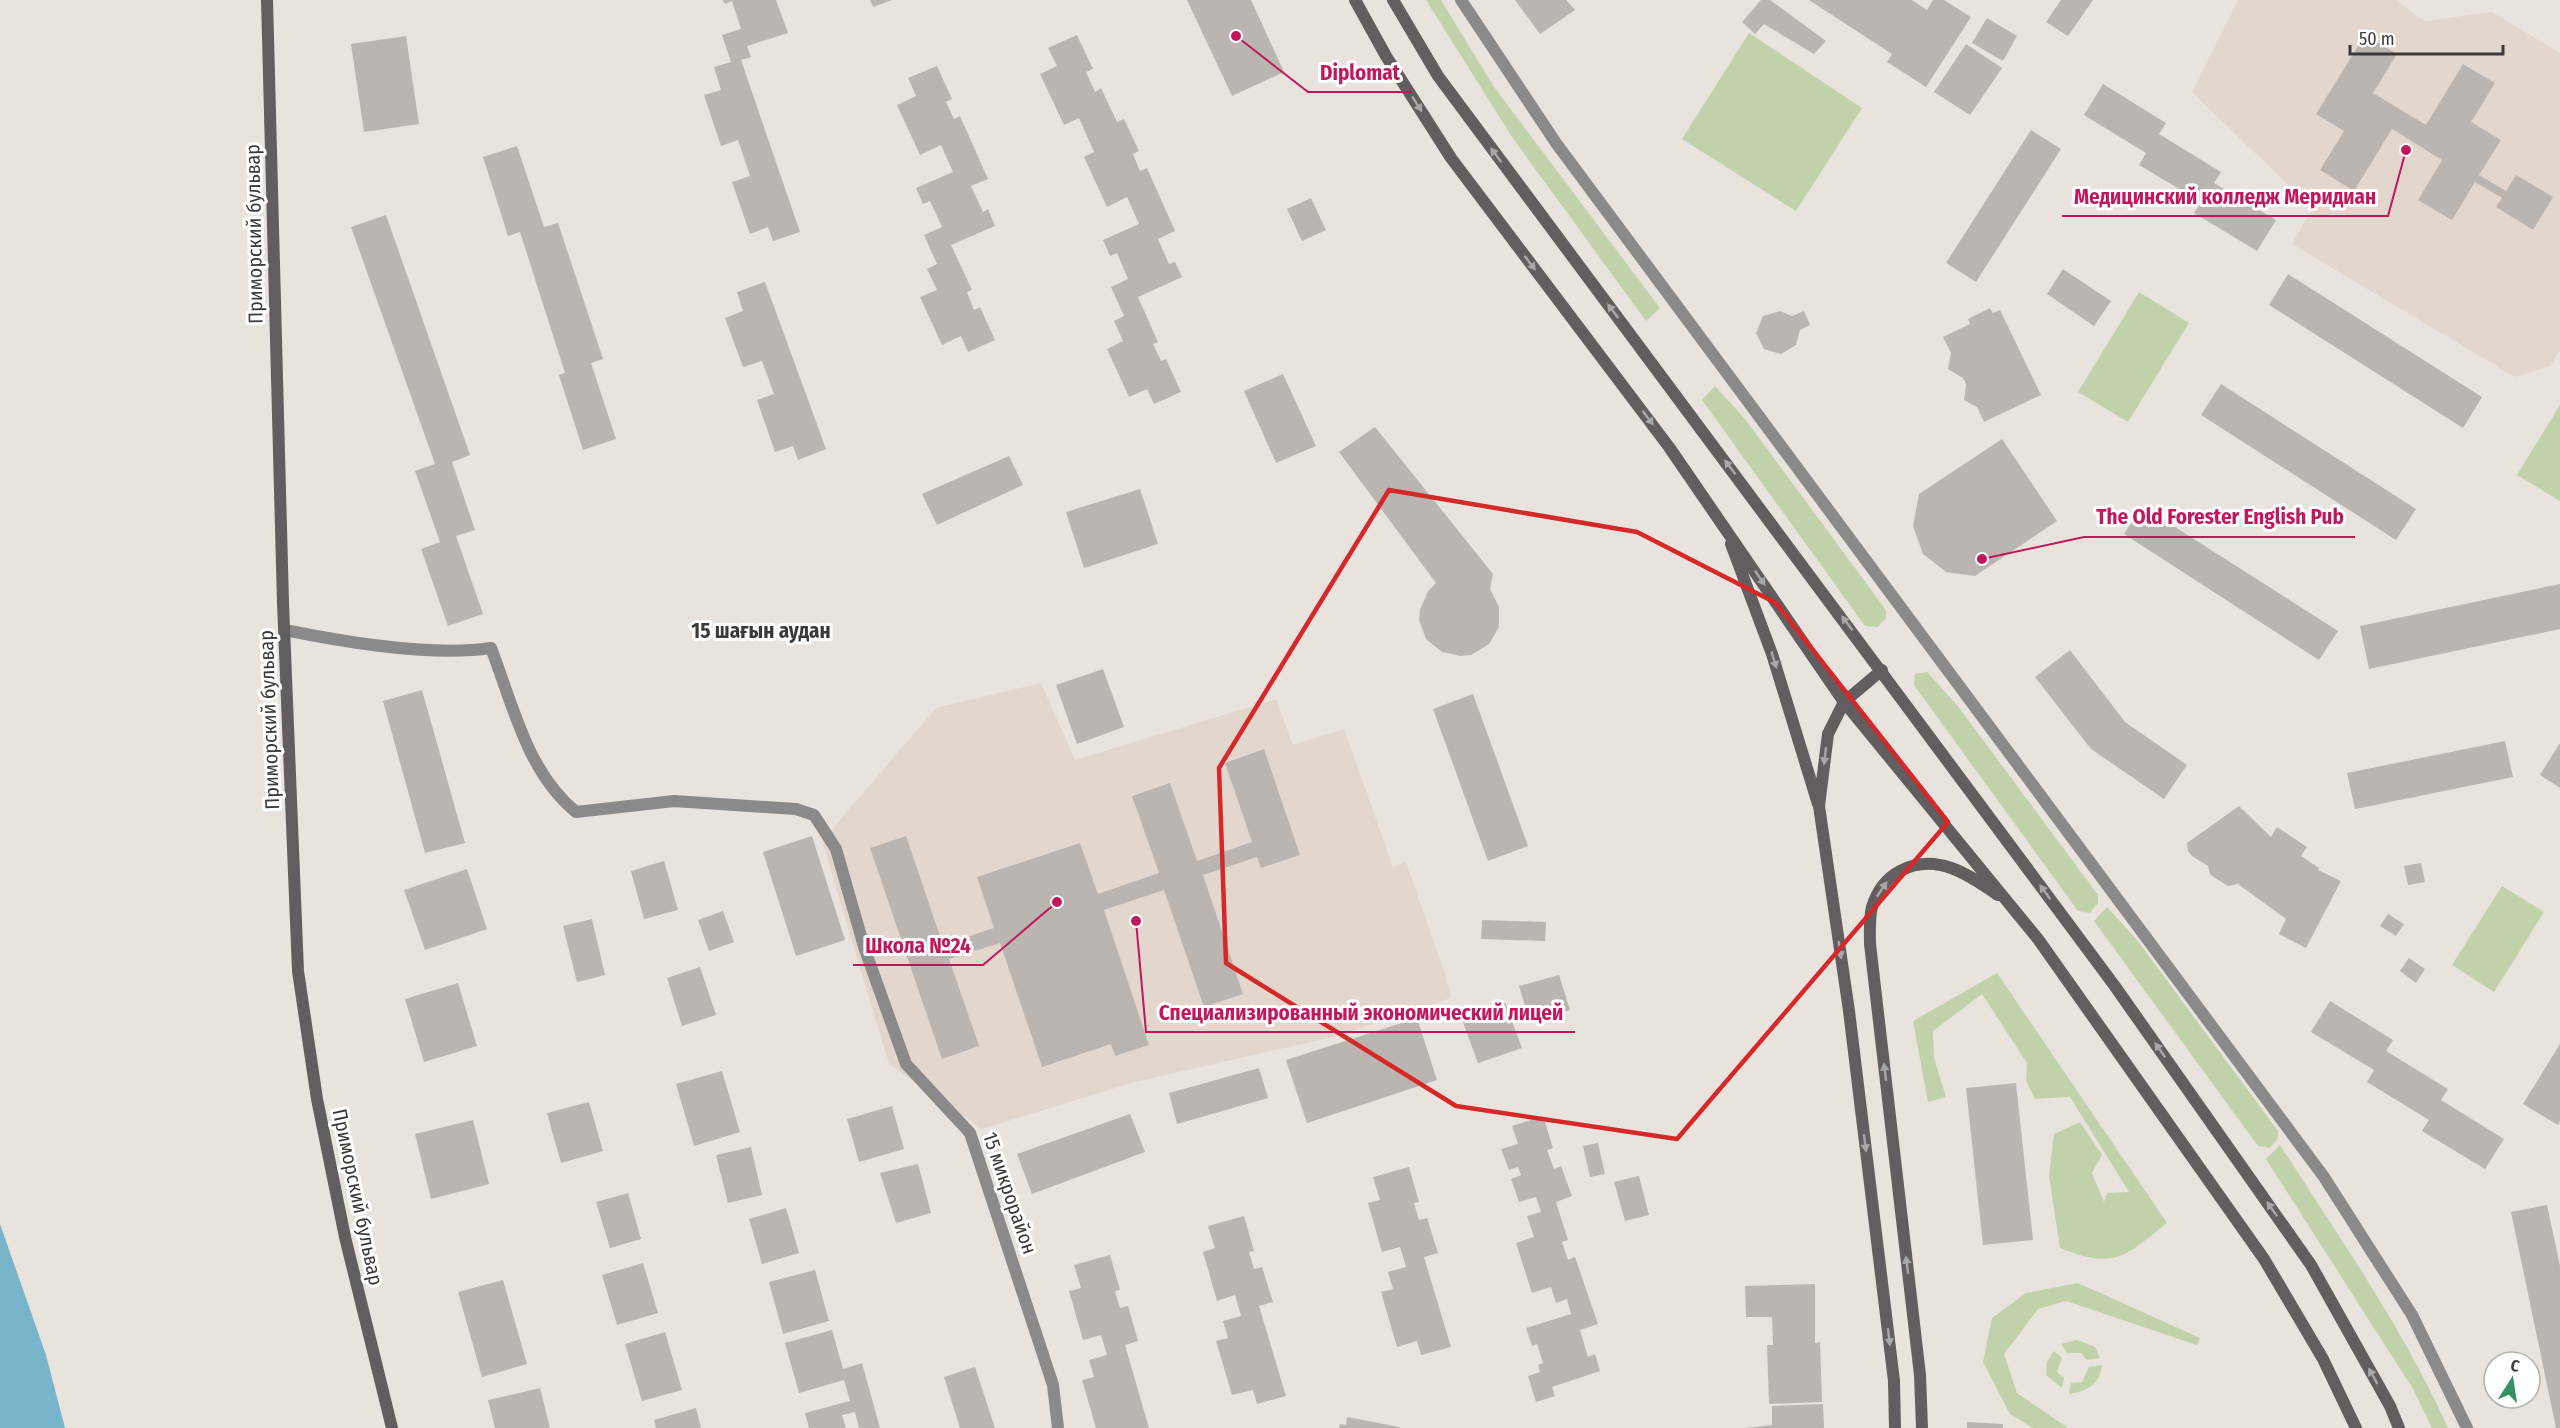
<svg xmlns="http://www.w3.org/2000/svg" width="2560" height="1428" font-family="'Fira Sans Condensed',sans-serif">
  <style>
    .built { fill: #e3d6cd }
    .green { fill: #c1d1aa }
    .water { fill: #78b5ca }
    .building { fill: #bbb5b1 }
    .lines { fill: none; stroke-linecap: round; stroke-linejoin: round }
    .street { stroke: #8c898a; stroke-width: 12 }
    .secondary { stroke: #625e60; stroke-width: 12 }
    .oneway { fill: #a9a6a8 }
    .marked { fill: none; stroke: #d62828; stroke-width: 4.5; stroke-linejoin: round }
    .labels { text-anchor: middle; stroke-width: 6; stroke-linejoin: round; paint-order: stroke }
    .street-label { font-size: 20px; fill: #3c3938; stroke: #fff }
    .neighbourhood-label { font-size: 21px; font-weight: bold; fill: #3c3938; stroke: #fff }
    .leader { fill: none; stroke: #c2185b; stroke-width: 2 }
    .callout-dot { fill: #c2185b; stroke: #fff; stroke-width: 2 }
    .callout-label { font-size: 21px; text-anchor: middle; font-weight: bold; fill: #c2185b; stroke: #fff; stroke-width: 6; stroke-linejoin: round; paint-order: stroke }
  </style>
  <rect width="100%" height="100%" fill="#e9e3de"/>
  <path class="built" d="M2238 0H2395L2425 21 2492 12 2560 53V350L2550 366 2515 377 2292 244 2312 208 2192 92Z
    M1041 683 1075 760 1276 699 1293 745 1344 729 1393 867 1406 862 1445 974 1451 998 1333 1037 1135 1082 982 1129 889 1064 822 841 936 708Z"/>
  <path class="green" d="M1426 0H1441L1494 87 1660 308 1646 321 1512 137Z
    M1749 33 1862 108 1796 211 1682 139Z
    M2139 292 2189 323 2128 422 2078 392Z
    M1715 386 1745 419 1886 610V618L1878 627 1865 626 1702 400Z
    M2560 405V501L2517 475Z
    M1927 672 1957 705 2098 895V903L2090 913 2078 911 1914 685 1915 674Z
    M2502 886 2544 912 2494 992 2452 965Z
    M2107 907 2137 940 2278 1131V1138L2270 1148 2258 1146 2094 921Z
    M1997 973 2167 1223C2124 1257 2115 1270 2060 1248L2049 1176 2054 1134 2080 1122 2102 1155 2092 1173 2104 1202 2107 1193 2129 1192 2070 1097 2035 1099 2026 1081 2027 1063 1982 994 1933 1031 1934 1058 1946 1097 1928 1102 1913 1021Z
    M2280 1145C2339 1237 2403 1328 2448 1428H2432L2413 1389 2266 1159Z
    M2078 1283 2200 1338 2197 1345 2066 1301 2038 1309 2004 1354 2017 1393 2068 1428H2033L2010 1414 1983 1362 1992 1318 2026 1293Z
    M2077 1340 2095 1347 2100 1358 2087 1360 2081 1353H2067L2061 1344Z
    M2054 1351 2062 1358 2057 1372 2064 1378 2062 1388 2046 1375 2047 1362Z
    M2102 1365C2099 1386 2088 1390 2069 1394L2071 1383 2082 1382 2089 1367Z"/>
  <path class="water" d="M0 1224 46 1355 65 1428H0Z"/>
  <path class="building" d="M723 0H776L788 33 747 46 751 57 741 60 800 232 773 241 768 227 750 234 732 182 750 176 738 140 721 146 704 95 721 90 714 67 731 62 722 35 741 29 732 1 725 4Z
    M870 0H892L873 7Z
    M1187 0H1251L1284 72 1232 96Z
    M1515 0H1566L1575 10 1540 34Z
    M1761 0H1770L1826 41 1814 54 1764 24 1755 34 1742 22Z
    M1809 0H1912L1927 10 1933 0H1944L1971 17 1926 87 1887 62 1892 54Z
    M2061 0H2093L2068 36 2046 22Z
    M1987 18 2017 36 2003 61 1972 43Z
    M1077 35 1093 69 1086 72 1095 92 1101 88 1117 122 1124 119 1139 151 1133 154 1140 171 1147 168 1175 231 1158 239 1169 264 1175 262 1182 277 1138 297 1158 342 1153 344 1161 361 1166 359 1181 392 1154 404 1147 389 1129 397 1107 349 1123 341 1114 321 1124 316 1111 287 1128 279 1117 253 1110 256 1103 240 1139 224 1127 197 1107 207 1084 157 1094 152 1079 118 1064 125 1040 74 1057 66 1048 48Z
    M2365 35 2397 54 2373 93 2426 125 2463 64 2495 83 2471 122 2501 140 2479 175 2506 191 2516 175 2553 197 2533 230 2496 207 2502 198 2475 182 2452 220 2418 200 2442 160 2392 129 2354 191 2320 170 2344 131 2316 114Z
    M406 36 419 124 364 132 351 44Z
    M1966 44 2002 68 1970 115 1934 92Z
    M937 66 952 99 946 102 954 119 960 116 988 179 971 186 983 212 988 209 995 226 951 245 972 290 967 292 974 310 980 307 995 340 968 352 961 336 942 345 920 297 937 290 927 269 937 264 924 235 942 227 930 201 923 204 916 188 953 172 941 145 920 155 897 105 916 96 908 78Z
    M2103 84 2166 123 2159 134 2221 172 2214 183 2276 220 2257 251 2194 213 2201 202 2139 165 2146 153 2084 115Z
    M2031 130 2061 149 1976 282 1946 263Z
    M517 146 544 227 558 223 603 359 591 363 616 439 583 450 559 375 565 373 520 232 508 236 483 157Z
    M1311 198 1326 230 1302 241 1287 209Z
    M386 215 470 455 452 462 475 530 456 536 483 614 448 626 421 549 440 542 415 471 435 464 351 227Z
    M2063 269 2111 301 2094 326 2047 294Z
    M2288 274 2482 397 2463 428 2269 305Z
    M765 282 826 449 798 460 793 446 775 452 757 400 774 394 762 361 743 367 725 318 743 311 737 292Z
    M1990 308 1993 313 2000 310 2041 395 1984 422 1977 407 1964 400 1966 384 1963 378 1948 369 1951 353 1943 337 1970 324 1968 319Z
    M1780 311 1792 316 1804 311 1810 325 1800 330 1796 345 1781 354 1764 349 1756 333 1763 316Z
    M1283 374 1316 446 1276 463 1244 391Z
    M2221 384 2416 509 2396 540 2201 415Z
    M1375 427 1493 574 1490 589 1499 607V627L1489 644 1471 655 1461 656 1442 652 1426 639 1419 620 1420 610 1428 591 1436 583 1339 452Z
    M2002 439 2057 521 1975 576 1946 572 1923 554 1913 526 1919 494Z
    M1009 456 1023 485 937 525 922 494Z
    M1140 489 1158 544 1084 568 1066 512Z
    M2142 506 2338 631 2319 660 2124 534Z
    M2560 584V629L2369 669 2360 626Z
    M2070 650 2125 722 2187 765 2164 799 2091 749 2035 677Z
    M1103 669 1124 727 1077 744 1056 685Z
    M422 690 465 843 425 853 383 701Z
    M1473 694 1528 846 1488 861 1433 709Z
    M2505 741 2513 777 2355 809 2347 773Z
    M2560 743V788L2540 775Z
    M1264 749 1300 855 1261 868 1257 857 1203 875 1243 994 1204 1007 1164 890 1104 910 1149 1045 1115 1056 1111 1044 1042 1067 1000 943 949 959 979 1046 942 1059 870 848 906 836 943 945 994 928 977 877 1080 843 1098 894 1159 873 1132 796 1170 783 1197 861 1252 842 1225 763Z
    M2239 806 2271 837 2277 827 2307 847 2301 856 2319 868 2318 870 2341 881 2306 948 2279 934 2286 919 2238 884 2228 886 2215 878 2210 874 2208 866 2192 856 2188 851 2187 843Z
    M812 836 845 940 796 956 763 852Z
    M664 861 678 910 644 919 631 871Z
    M2421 863 2425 882 2408 885 2404 866Z
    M467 869 487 929 425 950 404 890Z
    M723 911 734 942 709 951 698 920Z
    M2388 914 2404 924 2396 936 2380 926Z
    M592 919 605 975 577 982 563 926Z
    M1482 920 1546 922 1545 941 1481 939Z
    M2409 958 2425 969 2416 983 2400 971Z
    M700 967 716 1015 682 1026 667 978Z
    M1559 975 1570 1010 1530 1022 1519 986Z
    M458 983 477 1046 424 1062 405 999Z
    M2330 1001 2393 1040 2386 1051 2448 1089 2441 1100 2504 1139 2485 1169 2422 1131 2429 1120 2367 1082 2374 1070 2311 1032Z
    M1505 1002 1522 1048 1478 1063 1461 1017Z
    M1417 1018 1437 1080 1307 1123 1286 1060Z
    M2560 1044V1121L2558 1125 2523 1104Z
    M1259 1068 1268 1098 1177 1124 1169 1093Z
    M722 1071 740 1132 694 1146 676 1084Z
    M2016 1083 2033 1240 1983 1245 1966 1088Z
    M589 1102 603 1151 561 1163 547 1113Z
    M892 1106 904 1149 859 1162 847 1119Z
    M1130 1114 1145 1152 1032 1194 1017 1154Z
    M1543 1116 1553 1148 1547 1150 1554 1169 1561 1166 1572 1196 1556 1202 1568 1240 1562 1242 1568 1260 1575 1257 1598 1324 1580 1330 1588 1357 1595 1354 1600 1371 1552 1387 1555 1396 1536 1402 1528 1376 1540 1372 1538 1365 1543 1363 1537 1344 1532 1346 1526 1328 1571 1314 1567 1299 1556 1303 1551 1287 1532 1293 1516 1243 1534 1237 1527 1216 1541 1212 1536 1197 1519 1202 1511 1179 1521 1175 1518 1167 1509 1170 1501 1149 1518 1144 1512 1126Z
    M473 1120 489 1184 431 1199 415 1134Z
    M1598 1143 1605 1174 1590 1177 1583 1146Z
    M751 1147 762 1195 728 1203 716 1155Z
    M918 1164 931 1213 896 1223 880 1173Z
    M1409 1167 1419 1202 1414 1203 1419 1220 1427 1218 1438 1253 1424 1257 1451 1347 1421 1355 1417 1341 1397 1347 1381 1292 1393 1289 1388 1272 1406 1267 1400 1247 1382 1252 1368 1203 1380 1200 1373 1177Z
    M1639 1176 1649 1215 1625 1221 1614 1182Z
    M628 1193 641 1239 610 1248 596 1202Z
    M2547 1205 2560 1266V1428H2556L2511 1212Z
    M786 1208 799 1253 762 1264 749 1219Z
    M1244 1216 1254 1251 1249 1252 1254 1269 1262 1267 1273 1302 1259 1306 1286 1396 1257 1404 1253 1390 1232 1395 1216 1341 1228 1338 1223 1321 1241 1316 1235 1295 1217 1301 1203 1252 1215 1248 1208 1226Z
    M1110 1255 1120 1290 1115 1291 1120 1308 1128 1306 1138 1341 1125 1345 1149 1428H1096L1082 1380 1094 1377 1089 1360 1107 1355 1101 1335 1083 1340 1069 1291 1081 1288 1074 1265Z
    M643 1263 658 1313 617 1325 602 1275Z
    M815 1270 829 1321 783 1334 769 1282Z
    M503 1280 527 1364 482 1377 458 1292Z
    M1815 1284V1343L1820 1342 1822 1402 1769 1404 1767 1345H1773L1772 1317H1746L1745 1286Z
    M832 1330 843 1369 862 1363 880 1428H859L855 1412 842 1415 846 1428H809L805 1413 850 1401 844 1380 799 1393 785 1343Z
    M665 1332 682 1390 642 1401 625 1344Z
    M975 1367 995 1428H960L944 1377Z
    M540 1388 550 1428H495L488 1400Z
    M1823 1404 1824 1428H1745L1772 1425V1406Z
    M696 1408 701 1428H656L654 1420Z
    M1347 1417 1400 1427V1428H1339L1340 1424 1346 1425Z
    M1967 1422 2003 1424V1428H1967Z"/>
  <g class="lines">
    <path class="street" d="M1461 0 1556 143 2324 1177 2412 1315 2467 1428
      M285 630C344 642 432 657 491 648 513 705 527 772 576 812L674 801 796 809 814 815 836 849 865 950 906 1064 970 1133 1053 1385 1058 1428"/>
    <path class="secondary" d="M267 0 283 603 298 971 317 1099 345 1237 392 1428
      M1355 0 1386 56 1451 158 1669 447 1844 702 2038 939 2264 1259 2323 1359 2356 1428
      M1393 0 1438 76 2114 985 2311 1265 2390 1406 2399 1428
      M1731 544 1772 654 1818 804
      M1882 670 1844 702 1828 734 1819 806 1849 1011 1894 1381 1895 1428
      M1922 1428 1920 1375 1870 944C1870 932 1869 918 1872 907 1877 891 1885 879 1900 871 1936 852 1968 874 1998 895"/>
  </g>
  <defs><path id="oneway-solid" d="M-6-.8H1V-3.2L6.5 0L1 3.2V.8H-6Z" transform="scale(1.5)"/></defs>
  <g class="oneway">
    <use href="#oneway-solid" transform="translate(1417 104) rotate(58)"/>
    <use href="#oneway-solid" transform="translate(1496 155) rotate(-127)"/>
    <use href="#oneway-solid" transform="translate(1530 263) rotate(53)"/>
    <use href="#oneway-solid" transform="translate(1613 311) rotate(-127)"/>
    <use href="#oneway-solid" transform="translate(1648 418) rotate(53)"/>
    <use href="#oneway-solid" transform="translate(1730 467) rotate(-127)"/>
    <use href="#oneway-solid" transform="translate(1760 578) rotate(56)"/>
    <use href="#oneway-solid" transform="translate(1847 623) rotate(-127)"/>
    <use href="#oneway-solid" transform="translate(1774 660) rotate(73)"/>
    <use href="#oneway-solid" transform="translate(1825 756) rotate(97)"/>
    <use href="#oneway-solid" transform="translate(1882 889) rotate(-56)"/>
    <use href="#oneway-solid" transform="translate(2045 892) rotate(-126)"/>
    <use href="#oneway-solid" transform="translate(1840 950) rotate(82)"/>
    <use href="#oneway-solid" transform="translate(2160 1050) rotate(-125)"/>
    <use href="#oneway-solid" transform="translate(1885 1072) rotate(-97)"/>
    <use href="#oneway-solid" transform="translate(1865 1143) rotate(83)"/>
    <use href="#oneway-solid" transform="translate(2272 1209) rotate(-125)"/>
    <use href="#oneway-solid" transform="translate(1907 1265) rotate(-97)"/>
    <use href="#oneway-solid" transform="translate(1889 1337) rotate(83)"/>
    <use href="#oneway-solid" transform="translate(2373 1376) rotate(-119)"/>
  </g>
  <path class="marked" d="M1389 490 1637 532 1776 603 1948 822 1677 1139 1456 1106 1226 963 1219 768Z"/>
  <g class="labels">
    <g class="street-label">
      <text transform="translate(254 234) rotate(-91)" y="7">Приморский бульвар</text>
      <text transform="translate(269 720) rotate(-92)" y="7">Приморский бульвар</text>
      <text transform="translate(1010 1193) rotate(71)" y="7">15 микрорайон</text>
      <text transform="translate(358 1197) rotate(78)" y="7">Приморский бульвар</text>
    </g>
    <g class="neighbourhood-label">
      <text x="761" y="638">15 шағын аудан</text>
    </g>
  </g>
  <path class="leader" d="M1236 36L1308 92H1412M2406 150L2388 216H2062M1982 559L2084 537H2355M1057 902L983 965H853M1136 921L1146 1032H1575"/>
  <g class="callout-dot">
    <circle cx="1236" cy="36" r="6"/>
    <circle cx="2406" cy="150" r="6"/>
    <circle cx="1982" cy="559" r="6"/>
    <circle cx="1057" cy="902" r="6"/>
    <circle cx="1136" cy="921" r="6"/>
  </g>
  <g class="callout-label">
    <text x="1360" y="80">Diplomat</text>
    <text x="2225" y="204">Медицинский колледж Меридиан</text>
    <text x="2220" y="524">The Old Forester English Pub</text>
    <text x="918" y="953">Школа №24</text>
    <text x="1361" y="1020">Специализированный экономический лицей</text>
  </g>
  <g transform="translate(2512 1380) rotate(12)"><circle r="28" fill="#ffffff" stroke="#b1b0af" stroke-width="1.5"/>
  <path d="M0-4.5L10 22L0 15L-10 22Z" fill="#379065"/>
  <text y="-9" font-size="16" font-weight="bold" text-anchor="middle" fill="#3c3938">С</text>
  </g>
  <path d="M2350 45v9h153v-9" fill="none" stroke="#3c3938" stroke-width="3"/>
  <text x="2359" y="45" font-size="18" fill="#3c3938" stroke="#ffffff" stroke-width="4.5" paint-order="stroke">50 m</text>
</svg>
